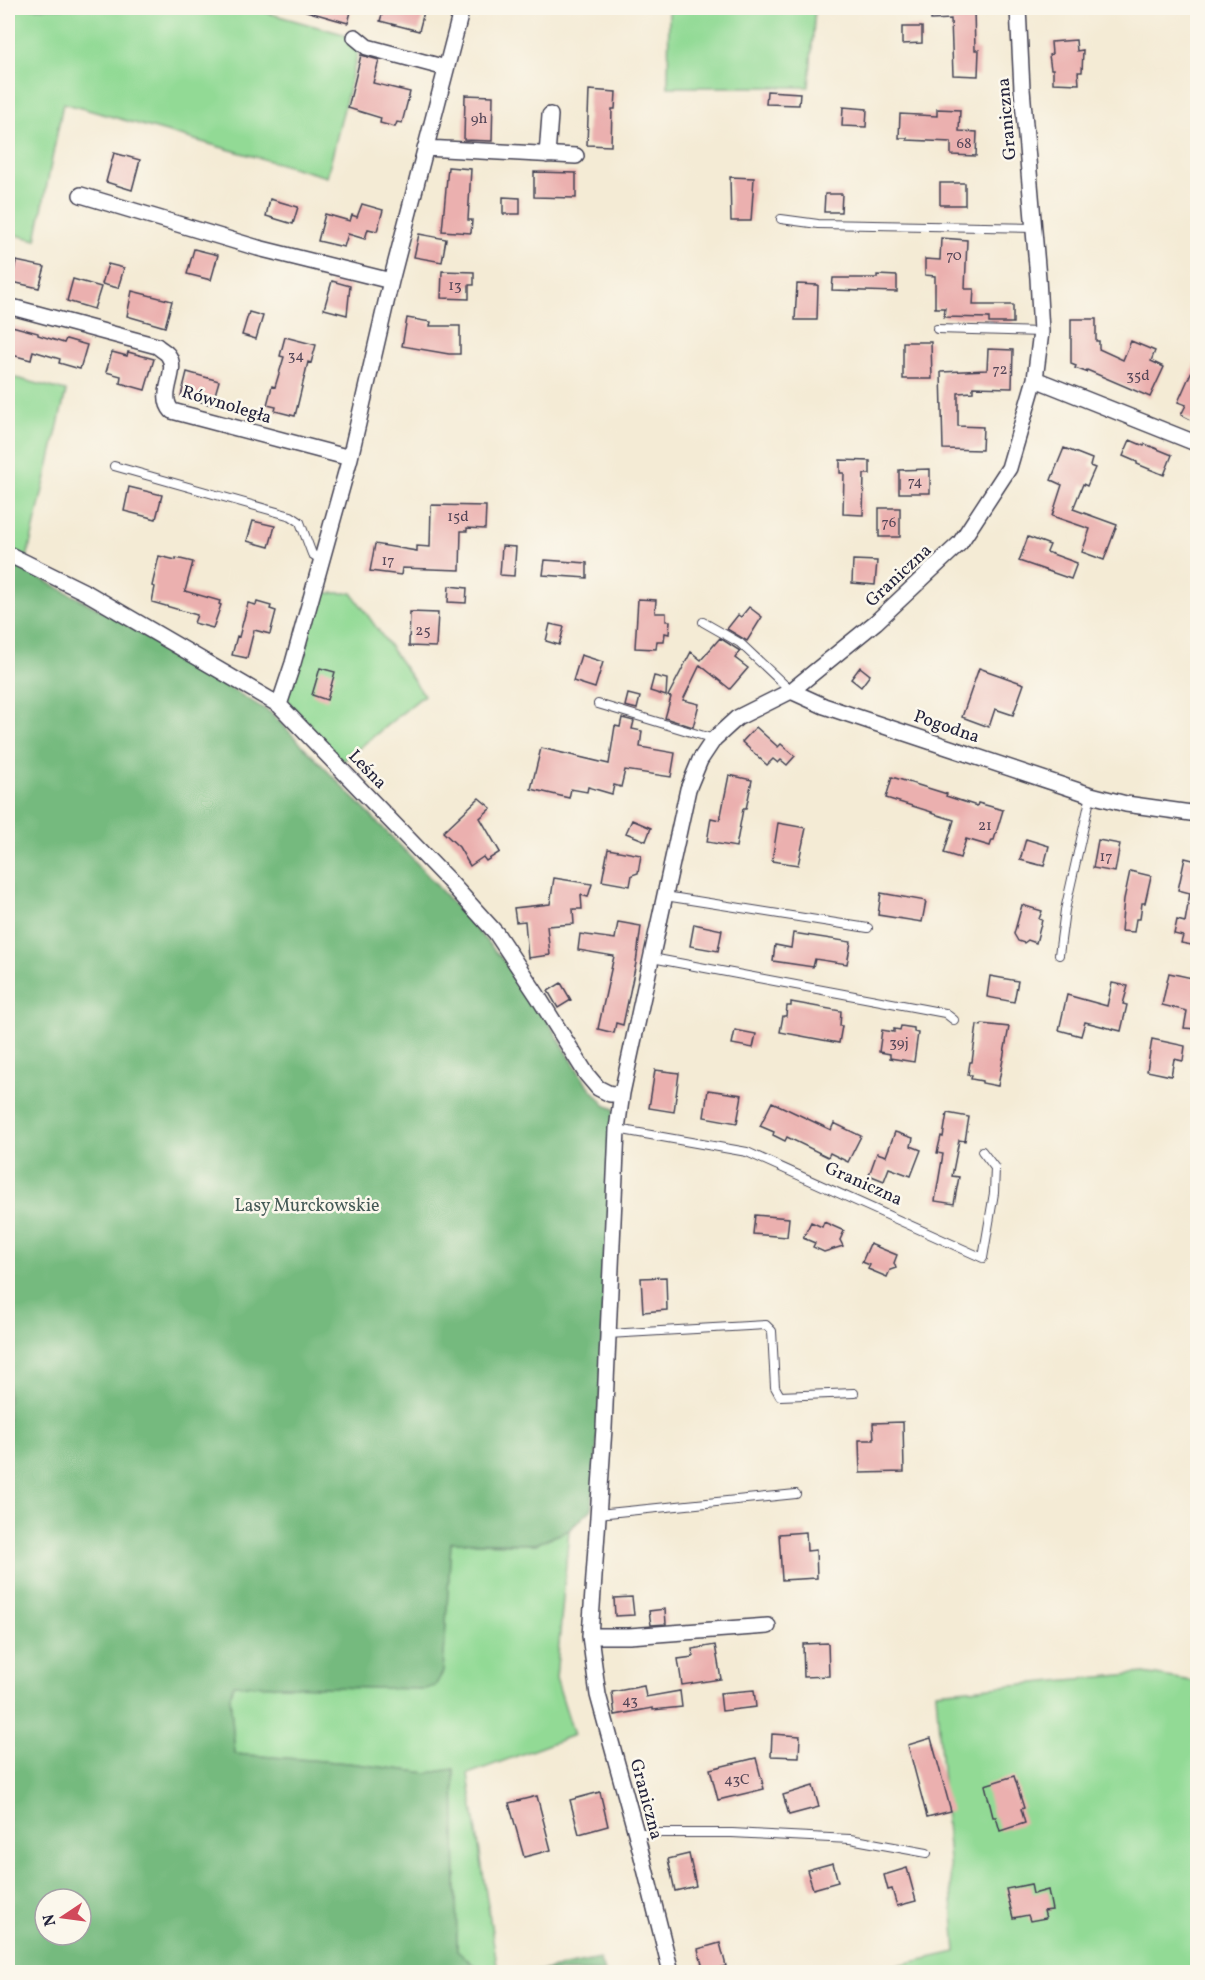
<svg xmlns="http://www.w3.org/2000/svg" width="1205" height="1980" font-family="Vollkorn,serif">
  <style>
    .green { fill: #92da95; stroke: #5a7e68; stroke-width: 1.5 }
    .forest { fill: #75ba7e; stroke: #4c6e5c; stroke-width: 1.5; fill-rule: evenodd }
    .building { fill: #ebb0af }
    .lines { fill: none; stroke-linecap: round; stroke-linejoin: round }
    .lane-casing { stroke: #424052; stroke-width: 10 }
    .street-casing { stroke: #424052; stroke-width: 18 }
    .lane { stroke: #fff; stroke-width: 8 }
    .street { stroke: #fff; stroke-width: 15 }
    .labels { text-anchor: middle; stroke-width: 5; stroke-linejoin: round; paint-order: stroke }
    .number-label { font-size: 15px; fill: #544658 }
    .street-label { font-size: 18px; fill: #22223b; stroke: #fbf7ec }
    .park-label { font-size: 18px; fill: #445956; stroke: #fbf7ec }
  </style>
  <rect width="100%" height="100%" fill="#fbf7ec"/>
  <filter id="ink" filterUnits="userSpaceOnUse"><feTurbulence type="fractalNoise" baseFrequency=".0167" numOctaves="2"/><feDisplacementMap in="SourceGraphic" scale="12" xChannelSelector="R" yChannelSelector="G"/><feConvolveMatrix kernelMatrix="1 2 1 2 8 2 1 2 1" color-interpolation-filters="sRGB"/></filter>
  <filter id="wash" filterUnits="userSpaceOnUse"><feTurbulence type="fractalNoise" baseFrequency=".008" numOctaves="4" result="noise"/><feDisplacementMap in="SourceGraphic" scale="24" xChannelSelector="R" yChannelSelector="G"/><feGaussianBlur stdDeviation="1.35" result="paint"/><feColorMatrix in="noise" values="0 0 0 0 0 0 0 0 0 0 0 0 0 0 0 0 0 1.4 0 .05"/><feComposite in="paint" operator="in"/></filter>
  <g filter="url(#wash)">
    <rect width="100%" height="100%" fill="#f4ebd5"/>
    <path class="green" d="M8 8H250L343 34 359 47 327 177 63 103 36 240 8 233Z
      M669 8H815L809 87H668Z
      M8 376 66 391 27 558 8 554Z
      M319 593H352L424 695 342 762 285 698Z
      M569 1530 556 1678 574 1735 468 1774 498 1972H482L457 1951 454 1769 428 1773 348 1763 235 1754 230 1696 232 1685 425 1689 443 1672 451 1542 502 1544H536Z
      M1144 1673 1197 1682V1972H867L956 1952 936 1692Z"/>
    <path class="forest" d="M8 561 114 617 271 713 413 859 505 962 528 989 584 1080 605 1105 614 1109 598 1432 592 1509 569 1530 536 1544 451 1542 443 1672 435 1686 425 1689 233 1685 230 1696 235 1754 348 1763 428 1773 454 1769 457 1951 482 1972H8ZM45 1899H81V1935H45Z
      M599 1959 605 1972H534Z"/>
    <g id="blocks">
      <path class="building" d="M307 8H352L348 23 306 11Z
        M384 8H425L419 31 380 21Z
        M931 8H971V10H974L975 50H979L978 76 953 75 951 19 931 20Z
        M902 27H922V43L902 44Z
        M1076 40 1077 51 1083 50 1082 72H1078L1079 84 1053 83V69H1051L1049 55 1052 54 1051 42Z
        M361 55 379 60 373 83 410 92 402 123 397 122 395 127 380 123 381 118 348 108Z
        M589 90 616 92 615 109H612L611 146 587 145Z
        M767 91 800 93 799 105 766 104Z
        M465 95 493 96 492 141 464 140Z
        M843 107 867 109 866 127 842 126Z
        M937 109 960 110 959 131 977 132 976 156 951 155V142L907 140V138H899L900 114 937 116Z
        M114 153 140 160 132 190 106 182Z
        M448 167 471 169 468 220H472L471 233 442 231Z
        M534 172 576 173V198L534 197Z
        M730 177 754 178 751 221H731Z
        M940 183H965V205H940Z
        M825 194H842L841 212H824Z
        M503 197 520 198V214H503Z
        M270 199 298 207 293 224 266 216Z
        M362 204 383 210 377 231 368 229 365 239 348 234 344 247 318 241 325 214 350 221 352 215 357 217Z
        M419 234 446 239 442 262 414 257Z
        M941 238 967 240 965 289H974L973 305H1013V323H989V318L944 317 945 308H935V276L925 275V259L940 260Z
        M194 249 218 255 211 280 187 274Z
        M16 261 45 267 39 288 12 282Z
        M108 264 124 268 118 288 102 284Z
        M442 271 474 272V285H469V299L441 298Z
        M877 275 897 276V292L832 290 833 278H877Z
        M73 279 101 287 94 309 67 301Z
        M332 281 350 286 347 315 324 309Z
        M797 284 818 285 817 320H795Z
        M132 291 172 301 165 327 127 316Z
        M249 312 263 316 256 339 242 335Z
        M407 318 431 322 430 326H460V354H449L402 346Z
        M1071 319H1096V341H1099V349L1123 360 1131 341 1155 351 1151 361 1164 367 1150 397 1087 370 1086 372 1075 368 1076 366 1071 364Z
        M8 325 38 333V335L64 343 66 339 87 345 80 369 59 363 60 359 33 351 31 360 8 354Z
        M285 337 316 345 311 363 308 362 295 416 275 411 276 407 267 405 272 386 275 387 284 357 280 356Z
        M903 342H931L932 379H903Z
        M988 349 1013 350 1012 388 973 387V392L958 393V426L983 427 982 450 943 449 941 372 987 370Z
        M112 352 127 356 128 352 154 359 145 390 120 383 121 376 106 372Z
        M1197 359V423L1181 415 1186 405 1178 402Z
        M187 372 219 381 212 405 181 396Z
        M1130 440 1144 446 1145 444 1172 455 1164 475 1137 464V462L1123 456Z
        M1064 448 1092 459 1090 466 1095 468 1087 486 1083 484 1073 509 1117 525 1104 560 1082 552 1090 529 1052 516 1062 485 1051 480Z
        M840 460 870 461V474H864L863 515 843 514 844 473H840Z
        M930 469V493H899V470Z
        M129 487 162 495 156 519 124 511Z
        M431 505 486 506 485 529 467 528V531H461L460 570 402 568 401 575 370 571 375 544 417 551V546L430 547Z
        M879 508H900V537H879Z
        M253 521 275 526 269 547 247 541Z
        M1028 537 1050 545 1047 552 1077 563 1071 579 1019 561Z
        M502 546 516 547 514 576 500 575Z
        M159 556 176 560V558L193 562 185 591 220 601 219 604 221 605 213 628 194 623 197 615 152 602 155 587 152 586Z
        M545 560 587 563V578L543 575Z
        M853 560 877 561 875 585 852 583Z
        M449 586 467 588 466 603 448 602Z
        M638 599 656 600 655 613H666V621H670L669 634 665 633 664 641H657L656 649 635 648Z
        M257 602 271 606 270 609 276 611 270 634 254 630 247 658 232 655 237 636 239 637 248 603 256 605Z
        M749 607 762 617 747 641 727 629 738 615 741 617Z
        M410 612 438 613 436 647 409 646Z
        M550 624 564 627 559 645 546 641Z
        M720 638 740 651 735 658 748 668 730 689 700 665 683 700 699 704 693 727 665 718 671 697 668 696 691 652 701 660Z
        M581 655 603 662 595 688 573 681Z
        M860 667 870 675 861 687 851 679Z
        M320 668 335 672 327 700 312 695Z
        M979 668 1024 684 1013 715 995 709 989 727 962 717Z
        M654 676 667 679 666 696 650 691Z
        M628 694 640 697 637 709 625 706Z
        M622 718 634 721 632 729 642 731 640 747 675 753 671 777 625 770 621 787 614 785 612 794 588 787 587 792 571 789 569 798 531 789 541 748 609 764 615 726 620 727Z
        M756 727 778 747 781 744 795 756 787 765 781 760 778 763 773 759 767 765 742 742Z
        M729 775 752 780 746 809H743L736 847 707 842 711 818 720 820Z
        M892 777 947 794 946 796 977 806 978 803 1003 810 994 840H992L990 846 966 839 960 858 944 853 954 820 931 813 932 812 886 798Z
        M479 798 491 808 480 818 500 852 486 861 483 857 470 866 459 847 443 832Z
        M632 820 651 828 646 841 626 833Z
        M778 823 806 828 798 865 772 861Z
        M1026 839 1049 846 1044 866 1020 860Z
        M1098 840 1120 844 1115 872 1093 868Z
        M608 849 641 855 638 873 632 875 630 886 602 881Z
        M1185 858 1197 861V946L1181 943 1183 936 1174 934 1177 920 1185 922 1190 893 1178 890Z
        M1130 871 1151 876 1145 903H1142L1140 919H1136L1134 932 1121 931 1124 899Z
        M554 878 592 884 588 897 581 895 582 909H573L574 924 547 926 550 955 528 958 525 921 516 922 514 908 550 904Z
        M881 893 926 901 922 922 878 915Z
        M1022 905 1042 911 1039 919 1042 920 1036 943 1028 940 1024 943 1018 941 1014 934Z
        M618 922 641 926 636 963 623 1025 616 1023 614 1033 598 1029 614 956 578 950 580 934 615 939Z
        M694 924 722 930 718 951 690 946Z
        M793 933 851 942 847 964 815 959 813 967 773 961 775 945 791 948Z
        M1169 973 1197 979 1196 1029 1184 1028 1187 1011 1162 1005Z
        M990 976 1018 981 1014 1002 987 997Z
        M561 983 571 1000 558 1008 548 991Z
        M1112 983 1128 986 1123 1004 1127 1005 1121 1031 1085 1022 1081 1036 1059 1030 1067 995 1107 1006Z
        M791 1002 841 1011 840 1026H842L839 1043 780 1032 783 1016H786L787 1006H791Z
        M982 1024 1009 1027 998 1086 982 1083V1081L971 1079 972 1075H968L970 1062H972L977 1025 981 1026Z
        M901 1026 914 1028V1032L918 1033 914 1062 890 1058V1054L879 1052 882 1030 894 1032V1029L900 1030Z
        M735 1030 756 1034 753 1048 732 1044Z
        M1152 1039 1185 1046 1183 1061 1174 1059 1171 1076 1147 1071Z
        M655 1070 679 1073 674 1112 649 1108Z
        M708 1090 742 1095 737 1123 704 1117Z
        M772 1102 831 1130 834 1123 861 1136 848 1162 830 1153 828 1157 787 1137 785 1141 773 1135 774 1132 760 1126Z
        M947 1113 969 1117 965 1141 959 1140 952 1176 959 1177 954 1204 935 1201 943 1154 937 1153 941 1136 943 1137Z
        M895 1132 913 1138 911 1146 921 1150 911 1176 889 1168 884 1181 869 1175 877 1153 886 1156Z
        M755 1215 789 1218 787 1237 753 1234Z
        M811 1222 822 1227 824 1222 844 1231 840 1240 843 1246 824 1252 813 1247 815 1243 803 1238Z
        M870 1244 897 1255 894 1263 896 1268 890 1270 887 1277 868 1269 870 1265 862 1262Z
        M666 1277 667 1310 643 1312 641 1278Z
        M903 1422 904 1472 860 1473 859 1440H874L873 1423Z
        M806 1532 807 1551 816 1550 817 1578 782 1580 779 1534Z
        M632 1597 634 1615 615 1616 614 1598Z
        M665 1609 666 1624 651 1625 649 1611Z
        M828 1643 829 1676 804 1677 803 1644Z
        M715 1645 721 1679 682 1685 678 1659 693 1657 692 1649Z
        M644 1686 646 1697 680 1691 682 1707 653 1710V1708L615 1715 612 1692Z
        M754 1690 756 1707 722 1711 720 1693Z
        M772 1734 800 1736 799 1757 771 1756Z
        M931 1738 951 1811 927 1817 908 1745Z
        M756 1758 764 1789 718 1800 710 1769Z
        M1014 1776 1024 1808 1021 1809 1025 1823 1000 1831 996 1817H993L985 1785Z
        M813 1786 819 1807 789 1815 783 1795Z
        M600 1792 608 1826 579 1834 570 1800Z
        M537 1796 551 1850 524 1857 509 1803Z
        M689 1854 696 1886 675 1891 668 1859Z
        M833 1863 838 1882 813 1889 807 1870Z
        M907 1868 916 1901 897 1906 892 1889 888 1890 884 1875Z
        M1031 1884 1033 1894 1048 1890 1052 1910 1044 1911 1046 1918 1030 1921 1028 1915 1013 1918 1006 1889Z
        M720 1943 726 1966 704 1972 698 1949Z"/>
    </g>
  </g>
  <g filter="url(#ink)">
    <use href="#blocks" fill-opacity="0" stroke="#424052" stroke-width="1.5"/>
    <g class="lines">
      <defs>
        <path id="lane" d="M781 219 818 224 1034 228
          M937 329 1041 332
          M114 466 291 516 300 522 312 554 321 560
          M703 622 740 643 791 691
          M598 704 714 739
          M665 896 868 928
          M1059 955 1065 910 1091 795
          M652 958 945 1013 954 1020
          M617 1129 747 1152 983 1258 994 1193 995 1168 982 1151
          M608 1334 766 1325 772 1331 775 1387 780 1396 854 1393
          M598 1514 796 1494
          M636 1833H732L850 1839 927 1853"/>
        <path id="street" d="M355 37 367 47 446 68
          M425 148 576 156
          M547 155 550 115
          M81 195 258 248 391 281
          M8 306 157 346C160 349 166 352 168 355 180 371 157 394 172 411L350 458
          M1035 379 1198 444
          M8 554 87 593 279 705 449 881 496 933 537 995 587 1075 598 1088 610 1094 622 1093
          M791 691 824 706 1091 795 1126 804 1198 814
          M279 705 293 663 350 458 391 281 462 8
          M590 1636H629L768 1626
          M671 1972 636 1833 598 1695 590 1636 604 1428 617 1129 622 1093 688 789 700 760 714 739 737 718 791 691 876 622 960 543 1009 468 1035 379 1041 332 1038 278 1022 89 1018 8"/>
      </defs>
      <use href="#lane" class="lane-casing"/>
      <use href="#street" class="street-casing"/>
      <use href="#lane" class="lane"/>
      <use href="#street" class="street"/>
    </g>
  </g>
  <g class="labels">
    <g class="number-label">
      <text x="479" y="123">9h</text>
      <text x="964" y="148">68</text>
      <text x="954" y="260">70</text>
      <text x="455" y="290">13</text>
      <text x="296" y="360">34</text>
      <text x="1000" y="374">72</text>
      <text x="1138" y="380">35d</text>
      <text x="915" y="486">74</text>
      <text x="458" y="521">15d</text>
      <text x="889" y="527">76</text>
      <text x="388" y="565">17</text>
      <text x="423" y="635">25</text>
      <text x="985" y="830">21</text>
      <text x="1106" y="861">17</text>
      <text x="899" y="1047">39j</text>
      <text x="630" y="1705">43</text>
      <text x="737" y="1784">43C</text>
    </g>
    <g class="street-label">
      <text transform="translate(1006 119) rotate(-95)" y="6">Graniczna</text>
      <text transform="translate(227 404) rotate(17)" y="6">Równoległa</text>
      <text transform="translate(898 575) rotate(-43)" y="6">Graniczna</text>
      <text transform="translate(947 726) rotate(19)" y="6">Pogodna</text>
      <text transform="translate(368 769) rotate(46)" y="6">Leśna</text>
      <text transform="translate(864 1183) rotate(24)" y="6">Graniczna</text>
      <text transform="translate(647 1799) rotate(75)" y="6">Graniczna</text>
    </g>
    <g class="park-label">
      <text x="307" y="1211">Lasy Murckowskie</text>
    </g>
  </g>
  <rect width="1205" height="1980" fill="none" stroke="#fbf7ec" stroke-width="30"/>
  <g transform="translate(63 1917) rotate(257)"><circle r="28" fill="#fbf7ec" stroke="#a4a2a5" stroke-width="1.5"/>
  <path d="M0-4.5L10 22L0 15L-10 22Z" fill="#d1495b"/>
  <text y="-9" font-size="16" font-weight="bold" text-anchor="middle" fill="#22223b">N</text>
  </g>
</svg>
